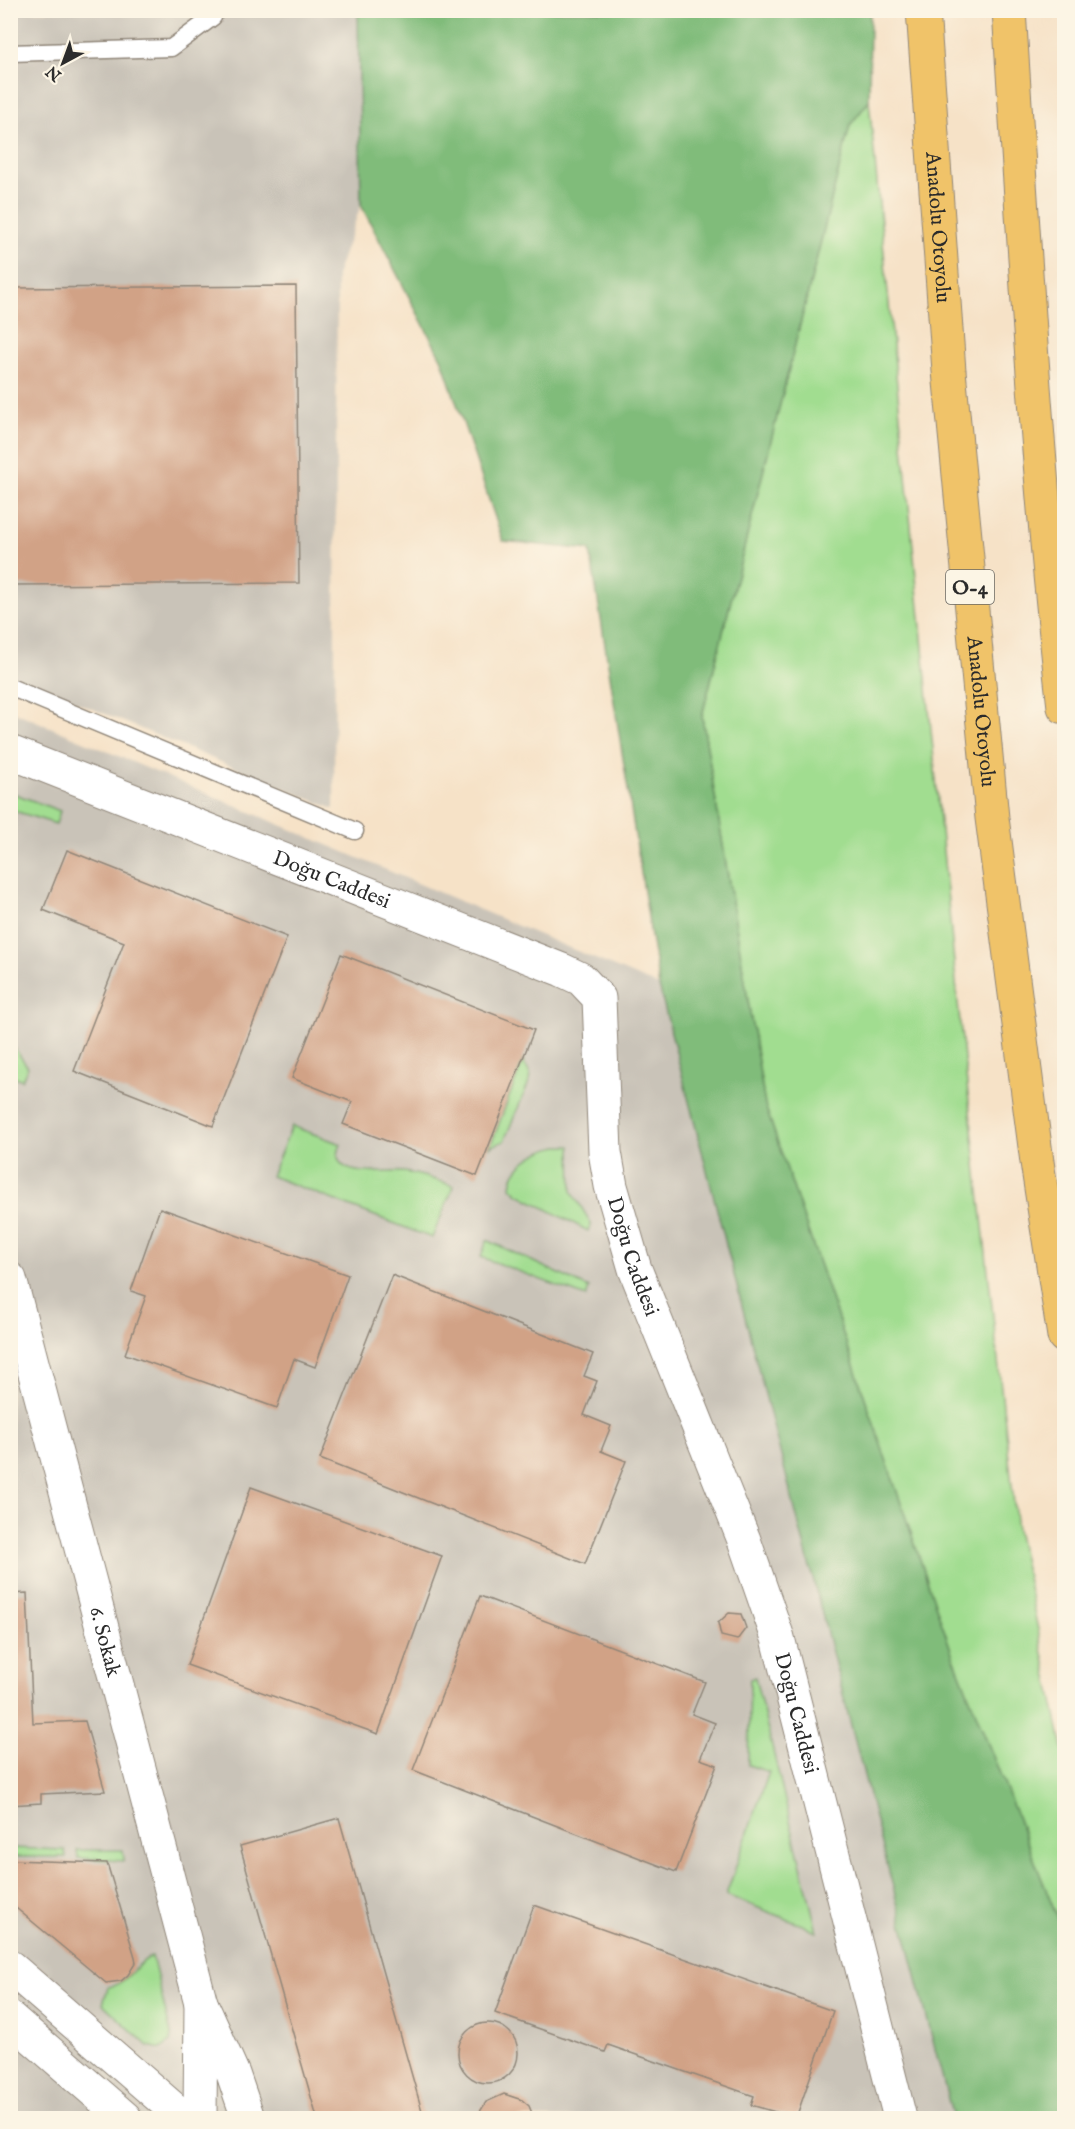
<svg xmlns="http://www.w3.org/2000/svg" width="1075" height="2129" font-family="'IM FELL English',serif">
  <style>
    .industrial { fill: #c9c3b8 }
    .green { fill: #a1dd90; stroke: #66845e; stroke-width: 1.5 }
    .forest { fill: #80bc7a; stroke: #567452; stroke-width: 1.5 }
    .building { fill: #d1a286 }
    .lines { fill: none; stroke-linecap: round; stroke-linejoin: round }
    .service-casing { stroke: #908679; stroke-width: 19 }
    .minor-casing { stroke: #908679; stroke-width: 35 }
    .tertiary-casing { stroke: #908679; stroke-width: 35 }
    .motorway-casing { stroke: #908679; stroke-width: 35 }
    .service { stroke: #fff; stroke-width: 16 }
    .minor { stroke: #fff; stroke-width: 33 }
    .tertiary { stroke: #fff; stroke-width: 33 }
    .motorway { stroke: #f0c369; stroke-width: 33 }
    .labels { text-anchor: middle; stroke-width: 4.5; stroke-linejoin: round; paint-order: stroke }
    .shield { fill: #fcf5e5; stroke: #6a6863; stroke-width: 1.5 }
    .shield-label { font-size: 20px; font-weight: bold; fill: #2b2b2b }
    .street-label { font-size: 21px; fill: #2b2b2b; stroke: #fcf5e5 }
  </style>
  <rect width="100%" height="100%" fill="#fcf5e5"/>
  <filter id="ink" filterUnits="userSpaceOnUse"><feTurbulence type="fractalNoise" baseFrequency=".0167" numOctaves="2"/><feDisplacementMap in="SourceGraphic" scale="12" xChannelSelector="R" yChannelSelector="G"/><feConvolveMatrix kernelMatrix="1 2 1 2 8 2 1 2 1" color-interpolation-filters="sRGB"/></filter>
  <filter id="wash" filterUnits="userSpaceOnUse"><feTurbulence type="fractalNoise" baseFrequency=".008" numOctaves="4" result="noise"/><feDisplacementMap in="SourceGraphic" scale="24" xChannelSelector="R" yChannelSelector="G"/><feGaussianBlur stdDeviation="1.35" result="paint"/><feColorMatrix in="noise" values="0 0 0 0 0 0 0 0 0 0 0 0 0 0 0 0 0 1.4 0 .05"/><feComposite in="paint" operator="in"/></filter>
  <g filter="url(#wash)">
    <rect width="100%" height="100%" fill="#f6e2c7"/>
    <path class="industrial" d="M10 11H358L361 205 337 273 334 809 11 675Z
      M10 710 659 986 953 2118H11Z"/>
    <path class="green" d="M869 101 959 1013 1017 1530 1064 1753V1935L952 1653 765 1105 702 716 850 125Z
      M10 792 60 811 56 824 11 810Z
      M10 1042 28 1067 22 1080 11 1075Z
      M523 1061 530 1073 529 1082 504 1141 490 1147Z
      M292 1126 341 1144C324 1182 388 1170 404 1172 421 1174 438 1181 454 1186L432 1238 271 1176Z
      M558 1146H571L572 1192 591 1223 588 1231 518 1194 511 1187C512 1164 539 1150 558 1146Z
      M487 1240 589 1288 586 1297 481 1257Z
      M755 1677 817 1931 726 1895 769 1772 748 1765 750 1679Z
      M11 1848 65 1850 66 1857H11Z
      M77 1850H123L124 1861 78 1858Z
      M152 1956 171 2034 170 2042 161 2049 148 2046 103 2004 108 1987C130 1983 133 1964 152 1956Z"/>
    <path class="forest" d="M358 11H870L869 101 850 125 702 716 765 1105 952 1653 1064 1935V2118H953L659 986 590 550 503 541 442 360 361 205Z"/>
    <g id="blocks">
      <path class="building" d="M296 286 299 583 10 585V288Z
        M67 850 287 937 213 1126 74 1071 124 942 43 910Z
        M341 954 534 1030 477 1176 343 1124 352 1102 292 1078Z
        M160 1208 348 1275 315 1367 294 1359 277 1408 125 1354 146 1296 131 1291Z
        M392 1275 593 1354 584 1376 597 1381 584 1415 611 1426 601 1451 626 1461 585 1564 320 1459Z
        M251 1487 442 1556 378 1734 187 1665Z
        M27 1593 33 1723 85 1721 105 1791 41 1794V1803L10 1805V1594Z
        M480 1596 705 1682 692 1714 715 1723 700 1759 717 1765 676 1872 413 1770Z
        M729 1613 741 1614 746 1628 737 1640 721 1636 718 1623Z
        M339 1818 424 2118H317L240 1846Z
        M10 1860 107 1863 135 1957 136 1962 128 1975 121 1981 106 1983 10 1903Z
        M534 1905 833 2011 796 2118 751 2105 754 2096 608 2045 605 2052 495 2013Z
        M458 2053a30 30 0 1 1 60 0a30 30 0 1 1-60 0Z
        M504 2094 522 2100 529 2106 534 2118H476L486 2102Z"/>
    </g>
  </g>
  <g filter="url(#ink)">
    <use href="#blocks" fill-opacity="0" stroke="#908679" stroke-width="1.5"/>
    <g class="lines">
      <defs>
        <path id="service" d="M10 53 171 48 213 17 216 10
          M10 687 355 831"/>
        <g id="minor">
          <path id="s1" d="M10 1279 201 2003"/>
          <path d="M200 2118 201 2003 233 2074 248 2118"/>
        </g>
        <g id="tertiary">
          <path id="s2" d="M10 752 562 970 581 979 599 998 605 1152 611 1186 635 1269 744 1540 778 1638 900 2118"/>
          <path d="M10 1967 184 2118"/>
          <path d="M10 2018 125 2118"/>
        </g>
        <g id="motorway">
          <path id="s3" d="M923 10 949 371 992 818 1037 1162 1064 1336"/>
          <path d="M1009 10C1024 243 1037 476 1064 707"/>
        </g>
      </defs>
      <use href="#service" class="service-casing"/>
      <use href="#minor" class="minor-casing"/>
      <use href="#tertiary" class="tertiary-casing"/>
      <use href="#motorway" class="motorway-casing"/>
      <use href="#service" class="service"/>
      <use href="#minor" class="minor"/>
      <use href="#tertiary" class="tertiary"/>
      <use href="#motorway" class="motorway"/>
    </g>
  </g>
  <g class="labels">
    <rect class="shield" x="946" y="570" width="48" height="34" rx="4.5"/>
    <g class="shield-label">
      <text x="970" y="594">O-4</text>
    </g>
    <g class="street-label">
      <text dy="7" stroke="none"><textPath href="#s3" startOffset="218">Anadolu Otoyolu</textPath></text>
      <text dy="7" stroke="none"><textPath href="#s3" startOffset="704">Anadolu Otoyolu</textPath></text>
      <text dy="7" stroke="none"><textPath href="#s2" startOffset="346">Doğu Caddesi</textPath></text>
      <text dy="7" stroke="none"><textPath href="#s2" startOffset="903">Doğu Caddesi</textPath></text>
      <text dy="7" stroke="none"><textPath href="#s1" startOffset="375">6. Sokak</textPath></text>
      <text dy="7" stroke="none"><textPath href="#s2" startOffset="1389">Doğu Caddesi</textPath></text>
    </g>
  </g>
  <rect width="1075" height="2129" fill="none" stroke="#fcf5e5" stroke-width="36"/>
  <g transform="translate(63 63) rotate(221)" stroke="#fcf5e5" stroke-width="4.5" paint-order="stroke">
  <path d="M0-4.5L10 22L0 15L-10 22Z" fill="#2b2b2b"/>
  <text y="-9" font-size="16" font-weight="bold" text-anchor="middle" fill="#2b2b2b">N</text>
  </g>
</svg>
